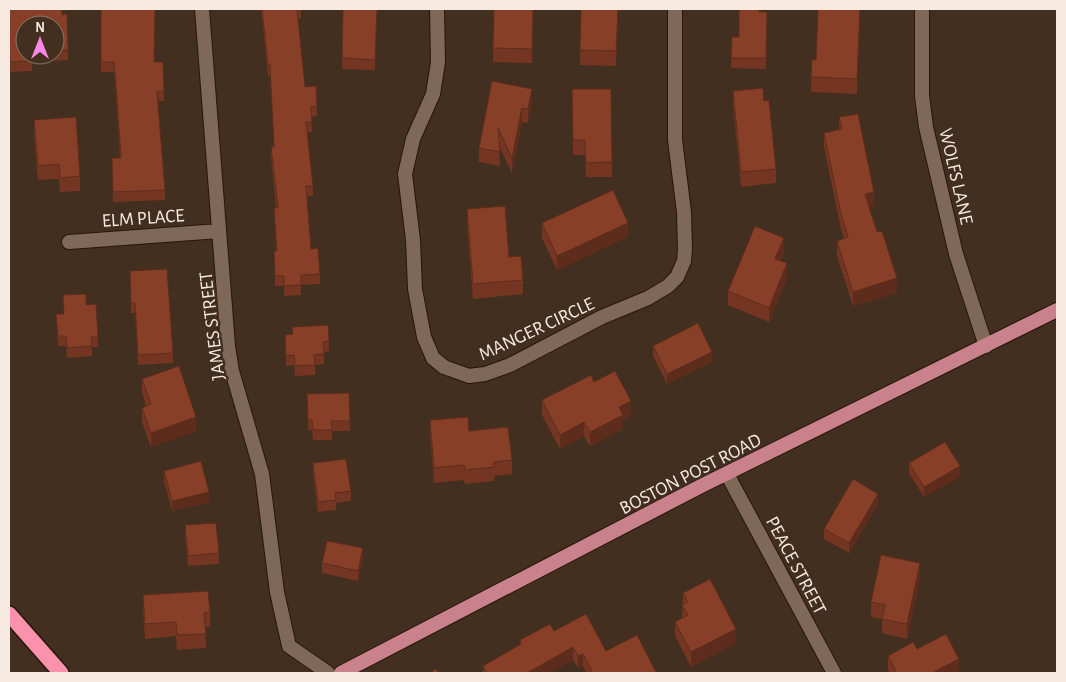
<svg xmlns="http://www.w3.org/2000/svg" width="1066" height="682" font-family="'Alegreya Sans',sans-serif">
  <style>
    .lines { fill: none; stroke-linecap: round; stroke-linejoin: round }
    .minor-casing { stroke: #281608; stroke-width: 16 }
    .tertiary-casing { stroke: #281608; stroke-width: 16 }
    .primary-casing { stroke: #281608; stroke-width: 16 }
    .motorway-casing { stroke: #281608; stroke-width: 18 }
    .minor { stroke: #7f6858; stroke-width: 14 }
    .tertiary { stroke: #7f6858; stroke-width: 14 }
    .primary { stroke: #c9818c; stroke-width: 14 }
    .motorway { stroke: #fa92ae; stroke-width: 15 }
    .wall { fill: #743622; fill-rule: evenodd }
    .shaded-wall { fill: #5e2c1c }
    .building { fill: #873f28; stroke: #5e2c1c }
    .labels { text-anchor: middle; stroke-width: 5; stroke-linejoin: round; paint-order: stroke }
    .street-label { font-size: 19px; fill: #f7eae0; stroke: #422f1f }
  </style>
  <rect width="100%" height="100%" fill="#422f1f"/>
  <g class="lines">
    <defs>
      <path id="minor" d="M202 9 228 346 232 371 262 474 277 592 289 646 328 673
        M437 9 438 62 433 94 413 139 405 174 413 240 415 289 424 337 433 358 444 367 469 376 485 374 510 365 602 317 648 298 668 286 677 277 684 261 685 249 684 212 675 140V9
        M69 242 219 231
        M727 474 834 673"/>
      <path id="tertiary" d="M922 9V96L926 127 956 254 986 346"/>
      <path id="primary" d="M341 673 703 485 1057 310"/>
      <path id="motorway" d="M9 614 61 673"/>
    </defs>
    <use href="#minor" class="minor-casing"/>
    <use href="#tertiary" class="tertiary-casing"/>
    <use href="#primary" class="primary-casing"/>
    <use href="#motorway" class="motorway-casing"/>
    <use href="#minor" class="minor"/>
    <use href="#tertiary" class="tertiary"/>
    <use href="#primary" class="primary"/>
    <use href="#motorway" class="motorway"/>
  </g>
  <path class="wall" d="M9 9 62 15 68 50V60L32 62V71L10 72 9 49ZM55 25V55H25Z
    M101 9 154 62H163L164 101H158L165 190V200L113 202 112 158H120L116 96 114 72H101Z
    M261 9H301V18H298L305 87 317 106V116L311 117 312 132H307L313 186V196H307L311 249 320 274V284L301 285V295L284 296V286H275L274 251H276L274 208H276L271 157V147H274L270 75H268Z
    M343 9H377L375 70 342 69Z
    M494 9H533L532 63 493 62Z
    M860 9 857 94 811 92 812 60H816Z
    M759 12H767L766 69 731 68 732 37H739Z
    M618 17 616 66 580 65V50Z
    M492 81 532 104 528 123 522 122 512 173 499 146 500 166 479 162V148Z
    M572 89 612 162V177H586L585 155H573Z
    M733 91 776 169V183L741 187 733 105Z
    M839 117 874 206 869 207 897 293 853 306 837 256V241L844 239 841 229 824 147V133L839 130Z
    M34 120 80 176V191L60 192 59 179 38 180 34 135Z
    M467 209 509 257 523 280V294L473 299 467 224Z
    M542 223 628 237 557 270 542 238Z
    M784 253 780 261 787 278 769 322 728 305V291Z
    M130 271 173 353V363L138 365 135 313H131Z
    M63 295 86 305 98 337V347H92V356L67 358 66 346H58L56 314H64Z
    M285 335 329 341V351L324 352V364L315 365V375L295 376 294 365 286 366Z
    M653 346 712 362 667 384 653 356Z
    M142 379 196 431 151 447 142 422V408L146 406 142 393Z
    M594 382 631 416 623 420V429L590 446 584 436 560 449 542 415V400Z
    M349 393 350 431H332V440H313L312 430H308L307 394Z
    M430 420 469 431 512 460V474L494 476V481L465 484 464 480 434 483 430 435Z
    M313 463 351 491V501L336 503V510L318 512 313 473Z
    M909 463 960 476 924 497 909 473Z
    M164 471 209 502 172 511 164 481Z
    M878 504 849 553 824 539V529Z
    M185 525 219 553V564L188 566 185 536Z
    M363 558 358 581 322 573V563Z
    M920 578 907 639 882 633V619L871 617V602Z
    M683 593 736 643 691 667 675 636V622L682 618Z
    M143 595 210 612V627H205L206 648 177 650 176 636 145 639 143 609Z
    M554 631 606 651 656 673H586L583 666 578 668 573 660 549 673H483V666L520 645V640Z
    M917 649 959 673H889L888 670V656Z"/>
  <path class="shaded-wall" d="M618 9V17L616 66V51Z
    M860 9V15L857 94V79Z
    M532 89V104L528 123V109Z
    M522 108V122L512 173V158Z
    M874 192V206L865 208V194Z
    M628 223V237L557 270V256Z
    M784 238V253L775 273V259Z
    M787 263V278L769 322V308Z
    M897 278V293L853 306V292Z
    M712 352V362L667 384V374Z
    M631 401V416L623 420V429L590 446V432L619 407Z
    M196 417V431L151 447V433Z
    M584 422V436L560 449V435Z
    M960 466V476L924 497V487Z
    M209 492V502L172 511V501Z
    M878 494V504L849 553V543Z
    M363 548V558L358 581V571Z
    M920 563V578L907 639V624Z
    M736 629V643L691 667V652Z
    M573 647V660L549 673H527Z
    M583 654V666L578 668V656Z
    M959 659V673H932Z"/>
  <path class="building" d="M9 9H62V15L67 14 68 50 55 51V25H25V55H32V61L10 62 9 39Z
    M101 9H155L154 62H163L164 91 157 92 165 190 113 192 112 158H121L116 86 114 62H101Z
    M262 9H297L305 87 316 86 317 106 311 107 312 122H306L313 186H306L311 249 318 248 320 274 301 275V285L284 286V276H275L274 251H277L274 208H278L271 147H274L270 65H268Z
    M343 9H377L375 60 342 58Z
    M494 9H533L532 49 493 48Z
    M581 9H618L616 51 580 50Z
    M739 9H759V12H767L766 58H731L732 37H739Z
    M818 9H860L857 79 811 77 812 60H816Z
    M492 81 532 89 528 109 522 108 512 158 498 128 500 152 479 148Z
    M763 88 764 101 769 100 776 169 741 172 733 91Z
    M572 89H611L612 162 586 163 585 140H573Z
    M858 114 874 192 865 194 877 232 882 231 897 278 853 292 837 241 848 237 841 214 824 133 842 129 839 117Z
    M76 117 80 176 60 178 59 164 38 166 34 120Z
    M613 190 628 223 557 256 542 223Z
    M505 206 509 257 521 256 523 280 473 284 467 209Z
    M755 226 784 238 775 259 787 263 769 308 728 291Z
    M167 269 173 353 138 355 135 303H131L130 271Z
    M86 294V305L96 304 98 337H91L92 346 67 348 66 336H58L56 314H64L63 295Z
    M698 323 712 352 667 374 653 346Z
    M328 325 329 341 323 342 324 354 314 355 315 365 295 366 294 355 286 356 285 335 293 334 292 327Z
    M179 366 196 417 151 433 142 408 151 404 142 379Z
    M615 371 631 401 619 407 623 415 590 432 584 422 560 435 542 400 591 375 594 382Z
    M349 393 350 421H331L332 430H313L312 420H308L307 394Z
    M468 417 469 431 508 427 512 460 494 462V467L465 470 464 465 434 468 430 420Z
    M945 442 960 466 924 487 909 463Z
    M346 459 351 491 335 493 336 500 318 502 313 463Z
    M201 461 209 492 172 501 164 471Z
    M853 479 878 494 849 543 824 529Z
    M216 523 219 553 188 556 185 525Z
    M327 541 363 548 358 571 322 563Z
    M881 555 920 563 907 624 882 619 885 605 871 602Z
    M710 579 736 629 691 652 675 622 688 615 682 605 688 602 683 593Z
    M208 591 210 612 204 613 206 634 177 635 176 622 145 624 143 595Z
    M586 614 606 651 637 635 656 672 654 673H593L583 654 578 656 573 647 527 673H487L483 666 521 644 520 640 550 624 554 631Z
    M946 634 959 659 932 673H897L888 656 913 642 917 649Z
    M435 669 440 673H431Z"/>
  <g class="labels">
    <g class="street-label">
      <text transform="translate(957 176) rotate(77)" y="7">WOLFS LANE</text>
      <text transform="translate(143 217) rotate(-4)" y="7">ELM PLACE</text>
      <text transform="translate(211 326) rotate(-97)" y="7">JAMES STREET</text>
      <text transform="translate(536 328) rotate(-25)" y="7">MANGER CIRCLE</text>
      <text transform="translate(690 473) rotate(-27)" y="7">BOSTON POST ROAD</text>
      <text transform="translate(797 565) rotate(62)" y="7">PEACE STREET</text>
    </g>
  </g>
  <rect width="1066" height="682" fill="none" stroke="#f7eae0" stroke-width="20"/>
  <g transform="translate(40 40)"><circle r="24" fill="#422f1f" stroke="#8a7a6c"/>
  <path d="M0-4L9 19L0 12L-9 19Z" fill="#fa87e7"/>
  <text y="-8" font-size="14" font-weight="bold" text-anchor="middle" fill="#f7eae0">N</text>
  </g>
</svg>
